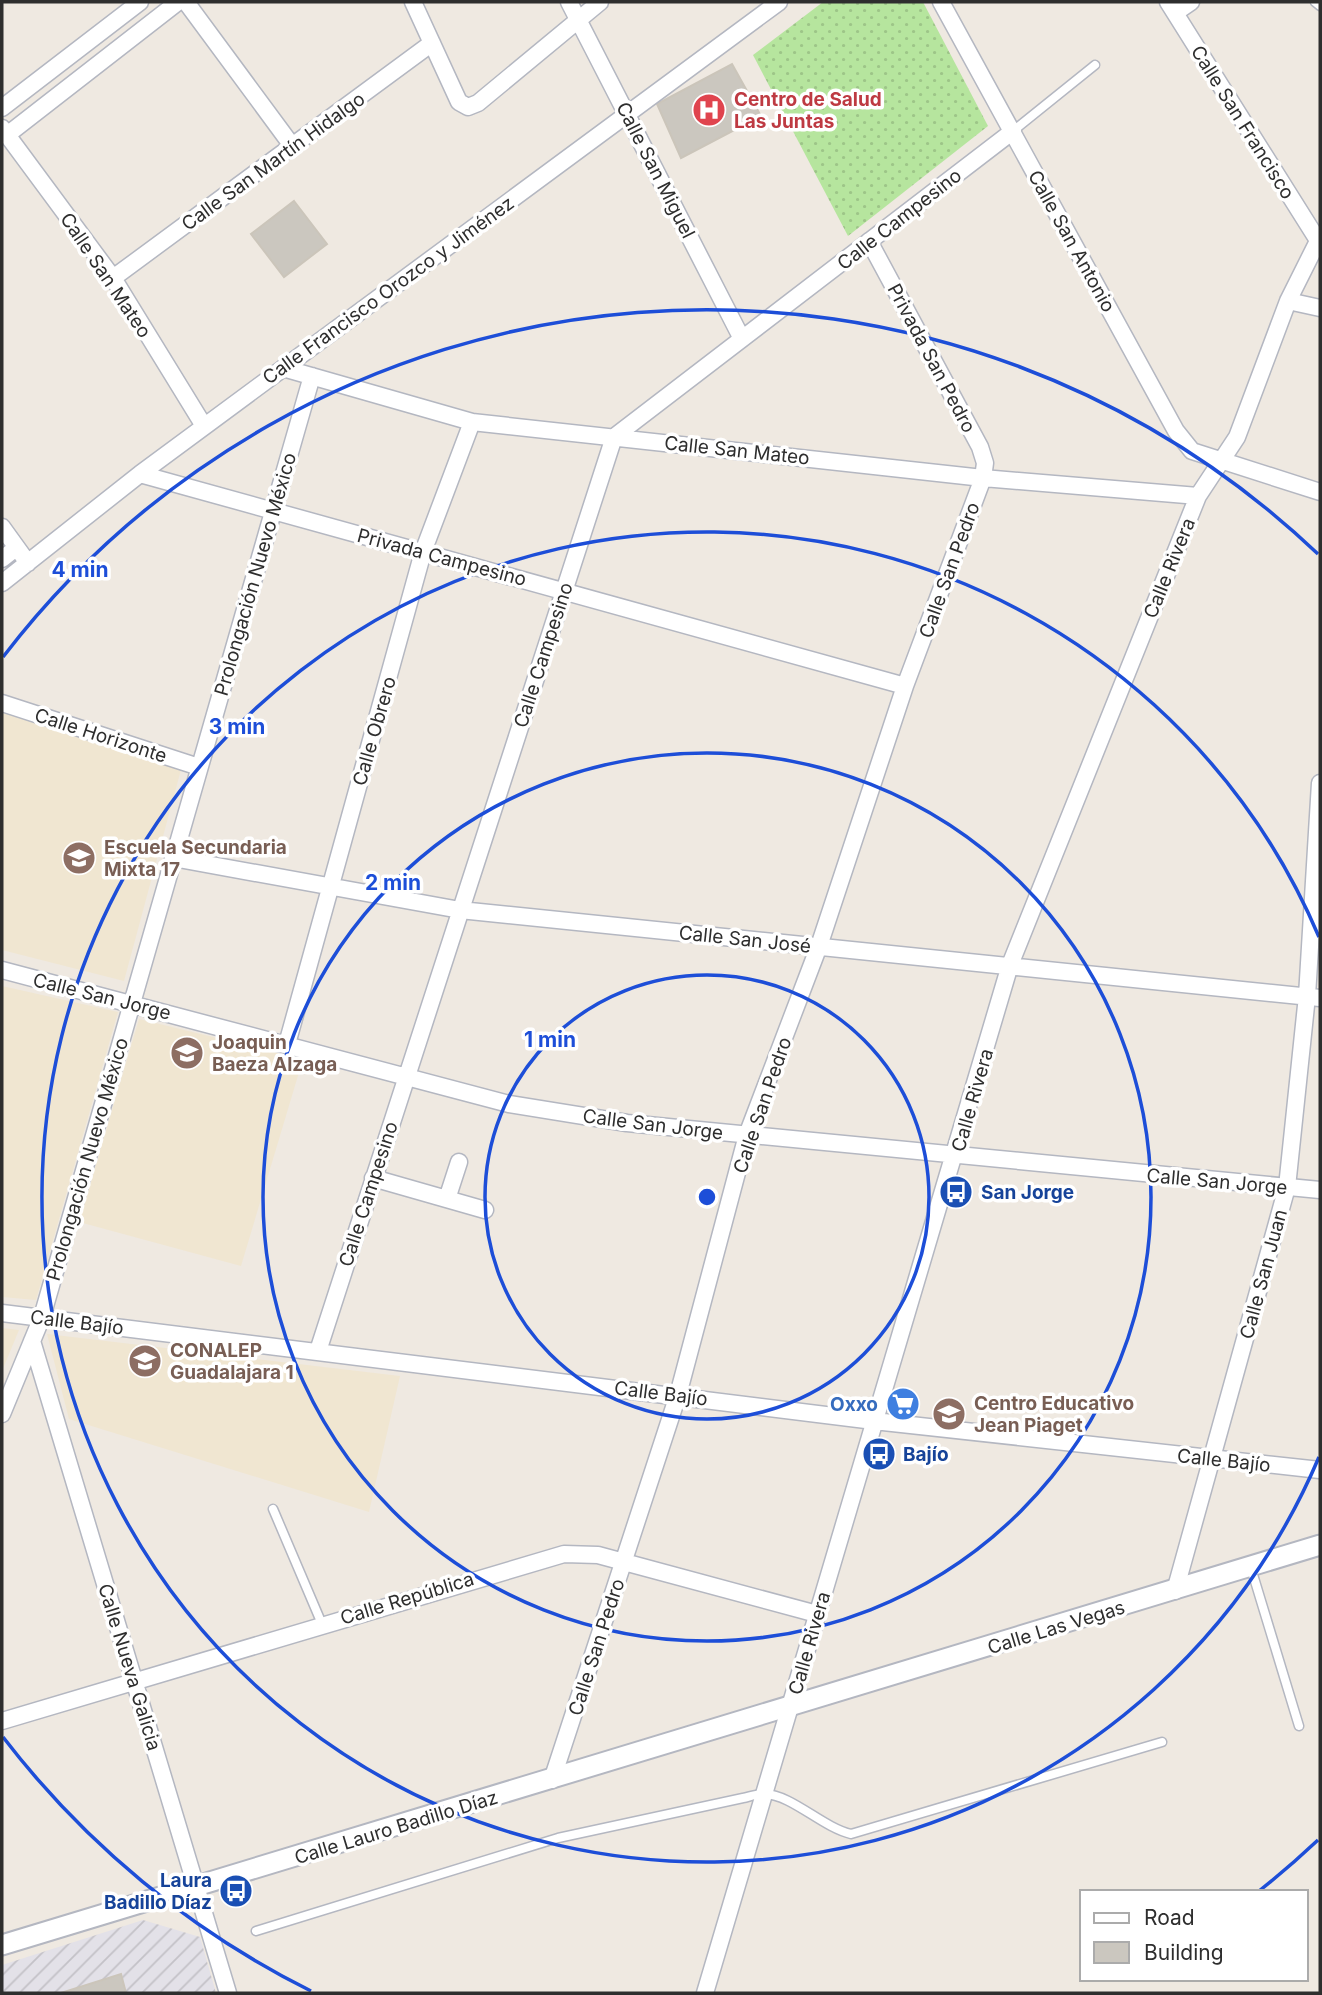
<svg xmlns="http://www.w3.org/2000/svg" width="1322" height="1995" font-family="Inter,sans-serif">
  <style>
    .industrial { fill: url(#industrial-furrows) }
    .education { fill: #f0e6d1 }
    .grass { fill: url(#grass-dots) }
    .building { fill: #cbc7bf; stroke: #cbc5ba; stroke-width: 2 }
    .lines { fill: none; stroke-linecap: round; stroke-linejoin: round }
    .service-casing { stroke: #b4b7c1; stroke-width: 11 }
    .minor-casing { stroke: #b4b7c1; stroke-width: 19 }
    .tertiary-casing { stroke: #b4b7c1; stroke-width: 23 }
    .service { stroke: #fff; stroke-width: 8 }
    .minor { stroke: #fff; stroke-width: 16 }
    .tertiary { stroke: #fff; stroke-width: 19 }
    .ring { fill: none; stroke: #1d4ed8; stroke-width: 3.5 }
    .labels { text-anchor: middle; stroke-width: 7; stroke-linejoin: round; paint-order: stroke }
    .health-label { font-size: 19px; font-weight: bold; fill: #be3a42; stroke: #fff; text-anchor: start }
    .street-label { font-size: 19px; fill: #2e2e2e; stroke: #fff }
    .education-label { font-size: 19px; font-weight: bold; fill: #785e54; stroke: #fff; text-anchor: start }
    .transit-label { font-size: 19px; font-weight: bold; fill: #164399; stroke: #fff; text-anchor: start }
    .shop-label { font-size: 19px; font-weight: bold; fill: #366cbe; stroke: #fff; text-anchor: end }
    .centre { fill: #1d4ed8; stroke: #fff; stroke-width: 3.5 }
    .ring-label { font-size: 21px; text-anchor: middle; font-weight: bold; fill: #1d4ed8; stroke: #fff; stroke-width: 7; stroke-linejoin: round; paint-order: stroke }
  </style>
  <defs>
    <pattern id="industrial-furrows" width="10" height="10" patternUnits="userSpaceOnUse" patternTransform="scale(1.75)"><rect width="10" height="10" fill="#e3e1e8"/><path d="M-1 1l2-2M0 10L10 0M9 11l2-2" fill="none" stroke="#c3c1c7"/></pattern>
    <pattern id="grass-dots" width="8" height="8" patternUnits="userSpaceOnUse" patternTransform="scale(1.75)"><rect width="8" height="8" fill="#b6e59e"/><path d="M2 2h.1M6 6h.1" fill="none" stroke="#9dc588" stroke-width="1.8" stroke-linecap="round"/></pattern>
  </defs>
  <rect width="100%" height="100%" fill="#efe9e1"/>
  <path class="industrial" d="M143 1920 200 1937 216 1993H2V1965Z"/>
  <path class="education" d="M2 705 182 766 124 981 2 950Z
    M2 986 118 1012 36 1300 2 1297Z
    M139 1019 303 1059 241 1266 79 1222Z
    M2 1328 19 1330 2 1371Z
    M47 1334 400 1376 369 1512 69 1419Z"/>
  <path class="grass" d="M823 2H923L988 126 848 236 753 55Z"/>
  <path class="building" d="M732 64 761 116 681 158 657 104Z
    M294 201 327 244 284 277 251 234Z
    M121 1974 126 1993H61Z"/>
  <g class="lines">
    <defs>
      <path id="service" d="M1315 2 1320 6
        M1013 131 1095 65
        M273 1509 322 1624
        M1251 1568 1299 1726
        M256 1931 558 1838 743 1798C749 1797 758 1793 765 1794 792 1795 822 1827 851 1834L1162 1742"/>
      <path id="minor" d="M186 2 293 147
        M413 2 459 102 468 107 478 103 600 2
        M569 2 742 339
        M941 2 1176 431 1192 451 1320 492
        M1168 2 1319 242
        M1175 13 1191 2
        M2 108 140 2
        M2 128 113 278 204 426
        M7 135 178 2
        M113 278 432 43
        M1288 301 1320 308
        M283 368 472 422 983 478 1198 496
        M140 474 905 686
        M2 527 28 563
        M2 559 16 548
        M2 583 140 474 779 2
        M2 703 199 767
        M173 858 460 910 1320 998
        M2 970 509 1104 627 1123 1320 1190
        M287 1044 423 552 472 422
        M373 1178 485 1210
        M447 1199 459 1162
        M2 1313 874 1421 1320 1470
        M32 1341 228 1993
        M318 1351 614 437 1013 131
        M2 1414 42 1317 312 376
        M1175 1591 1287 1187 1307 996 1320 783
        M2 1721 564 1554 598 1555 817 1614
        M552 1780 678 1395 747 1135 819 946 905 686 983 478 985 463 980 447 869 241
        M705 1993 1010 965 1198 496 1237 437 1288 301 1320 237"/>
      <path id="tertiary" d="M2 1945 1320 1545"/>
    </defs>
    <use href="#service" class="service-casing"/>
    <use href="#minor" class="minor-casing"/>
    <use href="#tertiary" class="tertiary-casing"/>
    <use href="#service" class="service"/>
    <use href="#minor" class="minor"/>
    <use href="#tertiary" class="tertiary"/>
  </g>
  <g class="ring">
    <circle cx="707" cy="1197" r="222"/>
    <circle cx="707" cy="1197" r="444"/>
    <path d="M1319 1457A665 665 0 1 1 1319 937"/>
    <path d="M1318 1840A887 887 0 0 1 1259 1891M311 1991A887 887 0 0 1 3 1737M3 657A887 887 0 0 1 1318 554"/>
  </g>
  <defs>
    <symbol id="hospital-disc" viewBox="-11 -11 22 22"><circle r="9.5" fill="#e0444e" stroke="#fff"/><path d="M-5-5h3v3.5h4V-5h3V5h-3V1.5h-4V5h-3Z" fill="#fff"/></symbol>
    <symbol id="school-disc" viewBox="-11 -11 22 22"><circle r="9.5" fill="#8d6e63" stroke="#fff"/><path d="M0-5L7-2L0 1L-7-2ZM-4 1L0 2.5L4 1V4Q0 6-4 4Z" fill="#fff"/></symbol>
    <symbol id="bus-disc" viewBox="-11 -11 22 22"><circle r="9.5" fill="#1a4fb4" stroke="#fff"/><path d="M-5-6H5V4H4V6H2V4H-2V6H-4V4H-5ZM-3.5-4V0h7V-4ZM-3.5 1.2v1.5H-2V1.2ZM2 1.2v1.5H3.5V1.2Z" fill="#fff"/></symbol>
    <symbol id="university-disc" viewBox="-11 -11 22 22"><circle r="9.5" fill="#8d6e63" stroke="#fff"/><path d="M0-5L7-2L0 1L-7-2ZM-4 1L0 2.5L4 1V4Q0 6-4 4Z" fill="#fff"/></symbol>
    <symbol id="supermarket-disc" viewBox="-11 -11 22 22"><circle r="9.5" fill="#3f7fe0" stroke="#fff"/><path d="M-6-5.5h2.5l.6 2H6L4.5 2H-2.5L-4.4-4H-6ZM-1.5 3.2a1.3 1.3 0 1 0 .1 0ZM3 3.2a1.3 1.3 0 1 0 .1 0Z" fill="#fff"/></symbol>
  </defs>
  <g fill-rule="evenodd">
    <use href="#hospital-disc" x="690" y="91" width="38" height="38"/>
    <use href="#school-disc" x="60" y="839" width="38" height="38"/>
    <use href="#school-disc" x="168" y="1034" width="38" height="38"/>
    <use href="#bus-disc" x="937" y="1173" width="38" height="38"/>
    <use href="#university-disc" x="126" y="1342" width="38" height="38"/>
    <use href="#supermarket-disc" x="884" y="1385" width="38" height="38"/>
    <use href="#school-disc" x="930" y="1395" width="38" height="38"/>
    <use href="#bus-disc" x="860" y="1435" width="38" height="38"/>
    <use href="#bus-disc" x="217" y="1872" width="38" height="38"/>
  </g>
  <g class="labels">
    <g class="health-label">
      <text x="734" y="106">Centro de Salud<tspan x="734" dy="22">Las Juntas</tspan></text>
    </g>
    <g class="street-label">
      <text transform="translate(1243 122) rotate(58)" y="7">Calle San Francisco</text>
      <text transform="translate(273 161) rotate(-36)" y="7">Calle San Martín Hidalgo</text>
      <text transform="translate(656 170) rotate(63)" y="7">Calle San Miguel</text>
      <text transform="translate(899 219) rotate(-38)" y="7">Calle Campesino</text>
      <text transform="translate(1072 241) rotate(61)" y="7">Calle San Antonio</text>
      <text transform="translate(106 275) rotate(56)" y="7">Calle San Mateo</text>
      <text transform="translate(388 290) rotate(-36)" y="7">Calle Francisco Orozco y Jiménez</text>
      <text transform="translate(932 358) rotate(62)" y="7">Privada San Pedro</text>
      <text transform="translate(737 450) rotate(6)" y="7">Calle San Mateo</text>
      <text transform="translate(442 557) rotate(15)" y="7">Privada Campesino</text>
      <text transform="translate(1169 568) rotate(-68)" y="7">Calle Rivera</text>
      <text transform="translate(949 570) rotate(-70)" y="7">Calle San Pedro</text>
      <text transform="translate(255 574) rotate(-74)" y="7">Prolongación Nuevo México</text>
      <text transform="translate(543 655) rotate(-72)" y="7">Calle Campesino</text>
      <text transform="translate(374 731) rotate(-74)" y="7">Calle Obrero</text>
      <text transform="translate(101 735) rotate(18)" y="7">Calle Horizonte</text>
      <text transform="translate(745 939) rotate(6)" y="7">Calle San José</text>
      <text transform="translate(102 996) rotate(14)" y="7">Calle San Jorge</text>
      <text transform="translate(972 1100) rotate(-74)" y="7">Calle Rivera</text>
      <text transform="translate(762 1105) rotate(-71)" y="7">Calle San Pedro</text>
      <text transform="translate(653 1124) rotate(7)" y="7">Calle San Jorge</text>
      <text transform="translate(87 1159) rotate(-74)" y="7">Prolongación Nuevo México</text>
      <text transform="translate(1217 1181) rotate(5)" y="7">Calle San Jorge</text>
      <text transform="translate(368 1194) rotate(-72)" y="7">Calle Campesino</text>
      <text transform="translate(1263 1274) rotate(-75)" y="7">Calle San Juan</text>
      <text transform="translate(77 1322) rotate(7)" y="7">Calle Bajío</text>
      <text transform="translate(661 1393) rotate(7)" y="7">Calle Bajío</text>
      <text transform="translate(1224 1460) rotate(6)" y="7">Calle Bajío</text>
      <text transform="translate(407 1598) rotate(-17)" y="7">Calle República</text>
      <text transform="translate(1056 1627) rotate(-17)" y="7">Calle Las Vegas</text>
      <text transform="translate(809 1643) rotate(-74)" y="7">Calle Rivera</text>
      <text transform="translate(596 1647) rotate(-72)" y="7">Calle San Pedro</text>
      <text transform="translate(130 1667) rotate(73)" y="7">Calle Nueva Galicia</text>
      <text transform="translate(396 1827) rotate(-17)" y="7">Calle Lauro Badillo Díaz</text>
    </g>
    <g class="education-label">
      <text x="104" y="854">Escuela Secundaria<tspan x="104" dy="22">Mixta 17</tspan></text>
      <text x="212" y="1049">Joaquin<tspan x="212" dy="22">Baeza Alzaga</tspan></text>
      <text x="170" y="1357">CONALEP<tspan x="170" dy="22">Guadalajara 1</tspan></text>
      <text x="974" y="1410">Centro Educativo<tspan x="974" dy="22">Jean Piaget</tspan></text>
    </g>
    <g class="transit-label">
      <text x="981" y="1199">San Jorge</text>
      <text x="903" y="1461">Bajío</text>
      <text x="212" y="1887" text-anchor="end">Laura<tspan x="212" dy="22">Badillo Díaz</tspan></text>
    </g>
    <g class="shop-label">
      <text x="878" y="1411">Oxxo</text>
    </g>
  </g>
  <circle cx="707" cy="1197" r="10" class="centre"/>
  <g class="ring-label">
    <text x="80" y="577">4 min</text>
    <text x="237" y="734">3 min</text>
    <text x="393" y="890">2 min</text>
    <text x="550" y="1047">1 min</text>
  </g>
  <rect width="1322" height="1995" fill="none" stroke="#2e2e2e" stroke-width="7"/>
  <rect x="1080" y="1890" width="228" height="91" fill="#ffffff" stroke="#ababab" stroke-width="2"/>
  <rect x="1094" y="1913" width="35" height="10" fill="#ffffff" stroke="#ababab" stroke-width="2"/>
  <text x="1144" y="1925" font-size="21" fill="#2e2e2e">Road</text>
  <rect x="1094" y="1942" width="35" height="21" fill="#cbc7bf" stroke="#ababab" stroke-width="2"/>
  <text x="1144" y="1960" font-size="21" fill="#2e2e2e">Building</text>
</svg>
